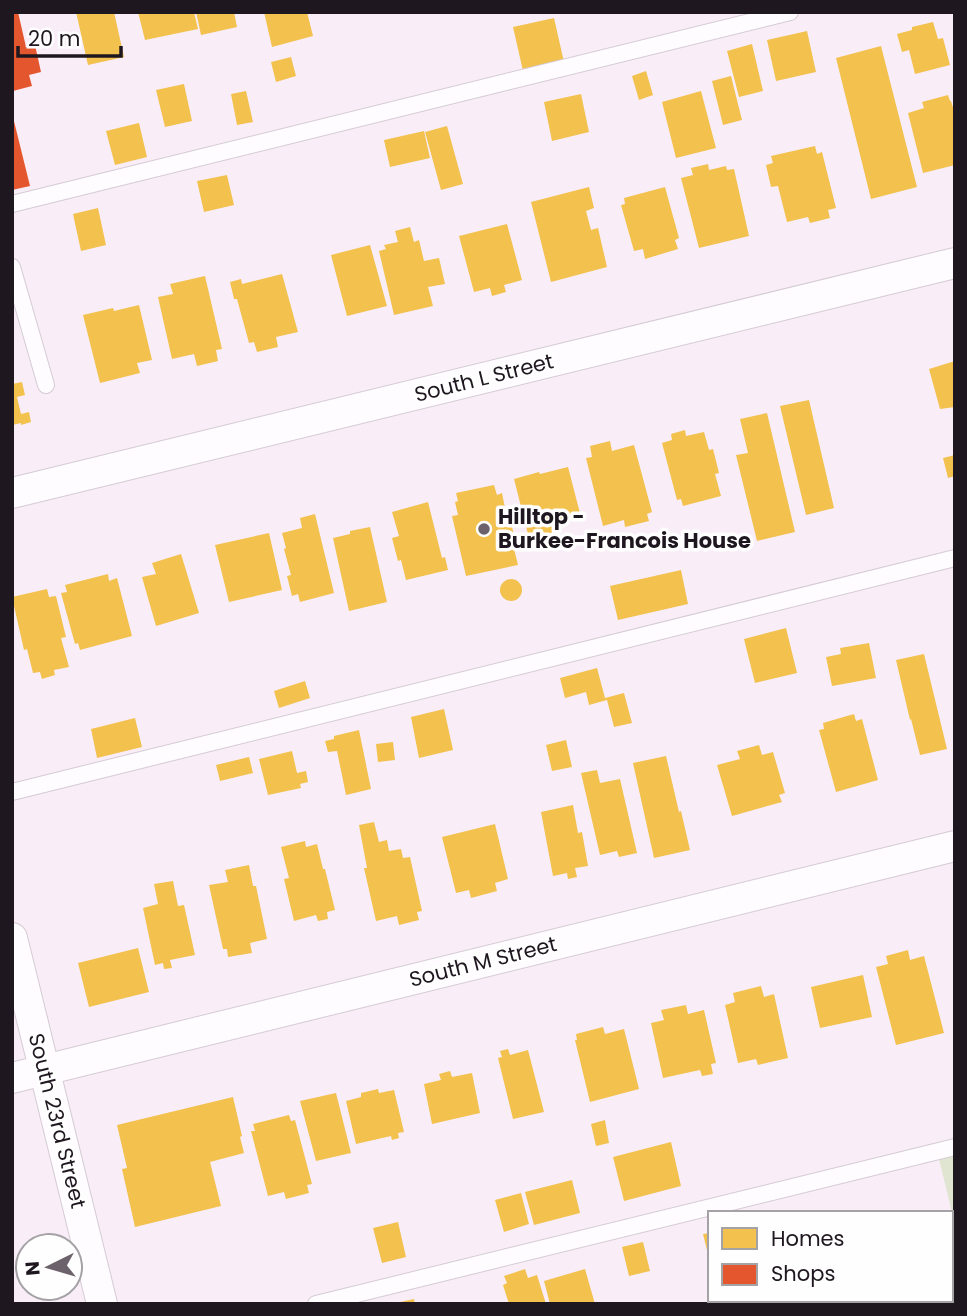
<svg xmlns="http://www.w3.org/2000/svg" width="967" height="1316" font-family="Poppins,sans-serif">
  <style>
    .park { fill: #dfe5d0 }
    .homes { fill: #f2c14e }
    .shops { fill: #e4572e }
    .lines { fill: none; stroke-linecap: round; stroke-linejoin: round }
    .service-casing { stroke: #d5cbd4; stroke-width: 18 }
    .minor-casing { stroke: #d5cbd4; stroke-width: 32 }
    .service { stroke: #fefcfe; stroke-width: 16 }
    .minor { stroke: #fefcfe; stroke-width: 30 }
    .poi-dot { fill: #6b626b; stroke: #fefefe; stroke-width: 2.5 }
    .labels { text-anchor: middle; stroke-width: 7; stroke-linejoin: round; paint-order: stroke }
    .street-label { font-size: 21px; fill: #1f171f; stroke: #fefefe }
    .poi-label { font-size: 21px; font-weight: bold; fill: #1f171f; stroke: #fefefe; text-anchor: start }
  </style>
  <rect width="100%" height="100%" fill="#f9eef8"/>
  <path class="park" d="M955 1155V1225L939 1159Z"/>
  <path class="homes" d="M76 12H114L124 57 88 65Z
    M138 12H194L198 29 145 40Z
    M196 12H234L237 27 201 35Z
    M264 12H307L313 36 272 47Z
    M554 18 564 62 523 71 513 27Z
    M933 22 938 39 943 38 950 65 915 74 909 50 902 52 897 34 912 30V27Z
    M807 31 816 72 776 81 767 40Z
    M752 44 763 91 739 97 727 51Z
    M881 46 917 187 871 199 836 58Z
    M291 57 296 76 276 82 271 62Z
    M646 71 653 95 639 100 632 76Z
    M731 76 742 120 723 125 712 81Z
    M184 84 192 121 165 127 156 90Z
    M246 91 253 122 237 125 231 94Z
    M701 91 716 148 676 158 662 102Z
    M581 94 589 132 552 141 544 102Z
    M948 95 950 101H951L955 114V165L923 173 908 113 924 108 922 102Z
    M139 123 147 157 115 165 106 131Z
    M447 126 463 184 441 190 425 132Z
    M424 131 430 158 390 167 384 140Z
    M815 146 817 154 822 152 836 208 828 210 830 218 810 223 808 217 787 222 778 186 771 187 766 165 773 163 771 156Z
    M708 164 709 170 726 166 727 170 734 169 749 236 699 248 681 178 693 175 691 168Z
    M227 175 234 205 204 212 197 181Z
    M589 187 594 208 586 211 591 230 598 228 607 267 551 282 531 202Z
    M665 187 679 238 675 240 678 249 645 259 643 249 634 251 621 205 625 204 624 198Z
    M98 208 106 245 81 251 73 214Z
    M507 224 522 280 504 285 506 292 492 296 490 288 474 292 459 236Z
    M410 227 414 242 419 240 424 261 439 258 445 284 428 287 433 306 394 315 379 251 386 249 384 245 398 242 395 231Z
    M370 245 387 306 347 316 331 255Z
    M282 274 298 332 276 337 278 347 257 352 254 342 249 343 237 299H234L230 282 241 279 242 284Z
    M205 276 222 349 216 350 218 361 197 366 194 354 172 359 158 297 173 294 170 284Z
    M139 305 152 360 137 363 140 373 100 383 83 315 113 308 114 311Z
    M955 361V407L940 409 929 369Z
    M22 382 25 395 17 397 21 414 29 412 31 422 21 425V423L12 425V384Z
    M809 400 834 508 806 515 780 406Z
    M767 413 795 532 757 541 736 455 748 453 740 419Z
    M685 430 686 436 704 432 709 450 713 449 719 473 715 474 721 496 683 506 681 499 677 500 662 443 672 440 671 434Z
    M610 441 612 451 634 445 652 512 647 514 649 521 625 527 624 520 603 526 586 458 592 457 590 446Z
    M955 455V476L948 478 943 458Z
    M568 467 581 517 552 525 554 532 529 538 514 479 539 472 540 474Z
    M494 485 497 495 502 493 507 518 510 517 515 541H512L518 565 466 576 452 516 458 515 455 502 458 501 456 493Z
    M428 502 442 558 445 557 448 570 406 580 401 560 398 561 392 538 399 536 392 512Z
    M315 514 334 593 300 602 298 594 292 596 287 576 291 575 284 549 286 548 282 533 302 528 300 518Z
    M370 527 387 602 349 611 333 538 350 534V531Z
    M269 533 282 590 229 602 215 545Z
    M181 554 199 613 156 626 142 577 156 574 152 563Z
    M681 570 688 604 618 620 610 586Z
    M108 574 109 581 117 578 132 636 80 650 78 643 75 644 61 593 67 592 65 585Z
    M500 590a11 11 0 1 1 22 0a11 11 0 1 1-22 0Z
    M47 589 49 597 56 596 66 637 61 638 69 667 54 670 55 675 42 679 40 672 33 673 27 649 24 650 12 597Z
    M786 628 797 673 755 683 744 639Z
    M869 643 876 678 832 686 826 657 841 654 840 648Z
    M924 654 947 749 920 755 911 719 910 720 896 660Z
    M597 668 605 698 624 693 632 723 614 727 607 700 589 705 586 692 565 698 560 678Z
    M305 681 310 698 279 708 274 691Z
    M444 709 453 750 419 758 411 717Z
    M854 714 856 721 862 719 878 780 836 792 819 730 824 729 823 723Z
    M135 718 142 747 97 758 91 729Z
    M359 730 371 789 346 795 337 751 328 752 325 741 334 739V736Z
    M566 740 572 767 552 771 546 745Z
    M393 742 395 760 378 762 376 744Z
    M759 745 762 755 773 752 785 793 779 795 782 802 732 816 717 765 740 759 737 751Z
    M292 751 297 773 306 771 308 782 300 784 301 788 268 795 259 759Z
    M666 756 679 812 681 811 690 850 654 858 633 763Z
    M249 757 253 773 220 781 216 765Z
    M597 770 600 783 620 779 637 853 619 857 617 851 600 855 581 773Z
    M573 805 578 833 582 832 588 866 575 868 577 877 568 879 567 873 553 876 541 812Z
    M374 822 379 842 387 840 389 851 401 849 403 858 410 857 422 911 417 912 419 920 399 925 397 916 376 921 364 868H367L359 825Z
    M495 824 508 879 495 883 497 891 471 898 469 890 456 893 442 837Z
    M305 841 306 847 317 844 323 869H325L335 910 327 912 328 919 318 921 316 915 294 921 284 879 289 878 281 847Z
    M249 865 253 886H256L267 939 250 943 252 953 228 957 227 949H223L209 885 228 882 225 870Z
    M173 881 178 906 184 905 195 955 170 960 172 968 164 969 163 963 155 965 143 908 158 904 154 884Z
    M138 948 149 992 89 1007 78 963Z
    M908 950 910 960 924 956 944 1033 896 1045 876 967 888 964 886 956Z
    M863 975 872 1017 820 1028 811 987Z
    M761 986 764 997 774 994 788 1058 758 1065 756 1059 738 1063 725 1005 735 1002 733 993Z
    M686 1005 688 1014 704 1010 716 1063 711 1064 713 1074 702 1076 700 1070 663 1078 651 1023 664 1020 661 1010Z
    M603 1027 605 1034 624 1029 639 1089 590 1102 575 1040H577L576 1034Z
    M508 1049 510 1055 528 1050 544 1112 513 1119 498 1058 502 1057 500 1051Z
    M450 1071 452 1077 472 1073 480 1113 432 1124 424 1084 441 1080 439 1074Z
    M378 1089 379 1093 394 1090 404 1132 398 1133 399 1138 392 1140 391 1136 356 1144 346 1101 361 1097V1093Z
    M336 1093 351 1153 316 1161 300 1101Z
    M233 1097 242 1136 240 1137 244 1153 210 1162 221 1206 135 1227 122 1169 127 1168 117 1125Z
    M289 1115 291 1121 295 1120 312 1184 307 1185 309 1193 286 1199 284 1192 268 1196 251 1131H255L253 1124Z
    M605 1120 609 1143 596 1146 591 1124Z
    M671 1142 681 1186 624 1201 613 1157Z
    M572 1180 580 1213 534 1225 525 1192Z
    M521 1193 529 1224 504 1232 495 1200Z
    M398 1222 406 1257 382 1263 373 1228Z
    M710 1233V1257L709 1258 703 1234Z
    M643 1242 650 1271 629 1276 622 1247Z
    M525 1269 528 1278 537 1275 546 1304H509L503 1285 507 1283 504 1276Z
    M585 1269 595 1304H550L544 1281Z
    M414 1299 415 1304H396V1303Z
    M884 1300H934L935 1304H885Z"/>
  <path class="shops" d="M12 12H18L26 47 35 45 41 72 29 75 32 86 13 91Z
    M12 113 30 186 12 190Z"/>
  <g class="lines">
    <defs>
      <path id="service" d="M12 204 790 12
        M12 267 46 385
        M12 792 955 558
        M316 1304 955 1147"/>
      <path id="minor" d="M12 493 955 263
        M12 938 102 1304
        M12 1078 955 846"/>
    </defs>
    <use href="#service" class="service-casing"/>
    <use href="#minor" class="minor-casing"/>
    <use href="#service" class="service"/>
    <use href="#minor" class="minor"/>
  </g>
  <circle class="poi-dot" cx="484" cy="529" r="7"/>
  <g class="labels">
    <g class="street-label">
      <text transform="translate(484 378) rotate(-14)" y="7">South L Street</text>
      <text transform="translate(483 962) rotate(-14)" y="7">South M Street</text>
      <text transform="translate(57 1121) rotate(76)" y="7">South 23rd Street</text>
    </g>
    <g class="poi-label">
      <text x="498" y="524">Hilltop -<tspan x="498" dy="24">Burkee-Francois House</tspan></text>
    </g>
  </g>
  <rect width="967" height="1316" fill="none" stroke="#1f171f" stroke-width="28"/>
  <rect x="708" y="1211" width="245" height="91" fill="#fefefe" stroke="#a5a2a5" stroke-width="2"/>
  <rect x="722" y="1228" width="35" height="21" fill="#f2c14e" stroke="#a5a2a5" stroke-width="2"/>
  <text x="771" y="1246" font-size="21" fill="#1f171f">Homes</text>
  <rect x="722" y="1264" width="35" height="21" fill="#e4572e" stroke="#a5a2a5" stroke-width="2"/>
  <text x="771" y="1281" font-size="21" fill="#1f171f">Shops</text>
  <g transform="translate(49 1267) rotate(265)"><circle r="33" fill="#fefefe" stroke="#a5a2a5" stroke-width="2"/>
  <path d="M0-5L12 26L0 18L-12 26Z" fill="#6b626b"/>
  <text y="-10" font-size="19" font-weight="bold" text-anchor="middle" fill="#1f171f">N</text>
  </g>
  <path d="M18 46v10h103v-10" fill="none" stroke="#1f171f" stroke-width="3.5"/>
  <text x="28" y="46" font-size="21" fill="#1f171f" stroke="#fefefe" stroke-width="5" paint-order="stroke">20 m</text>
</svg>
